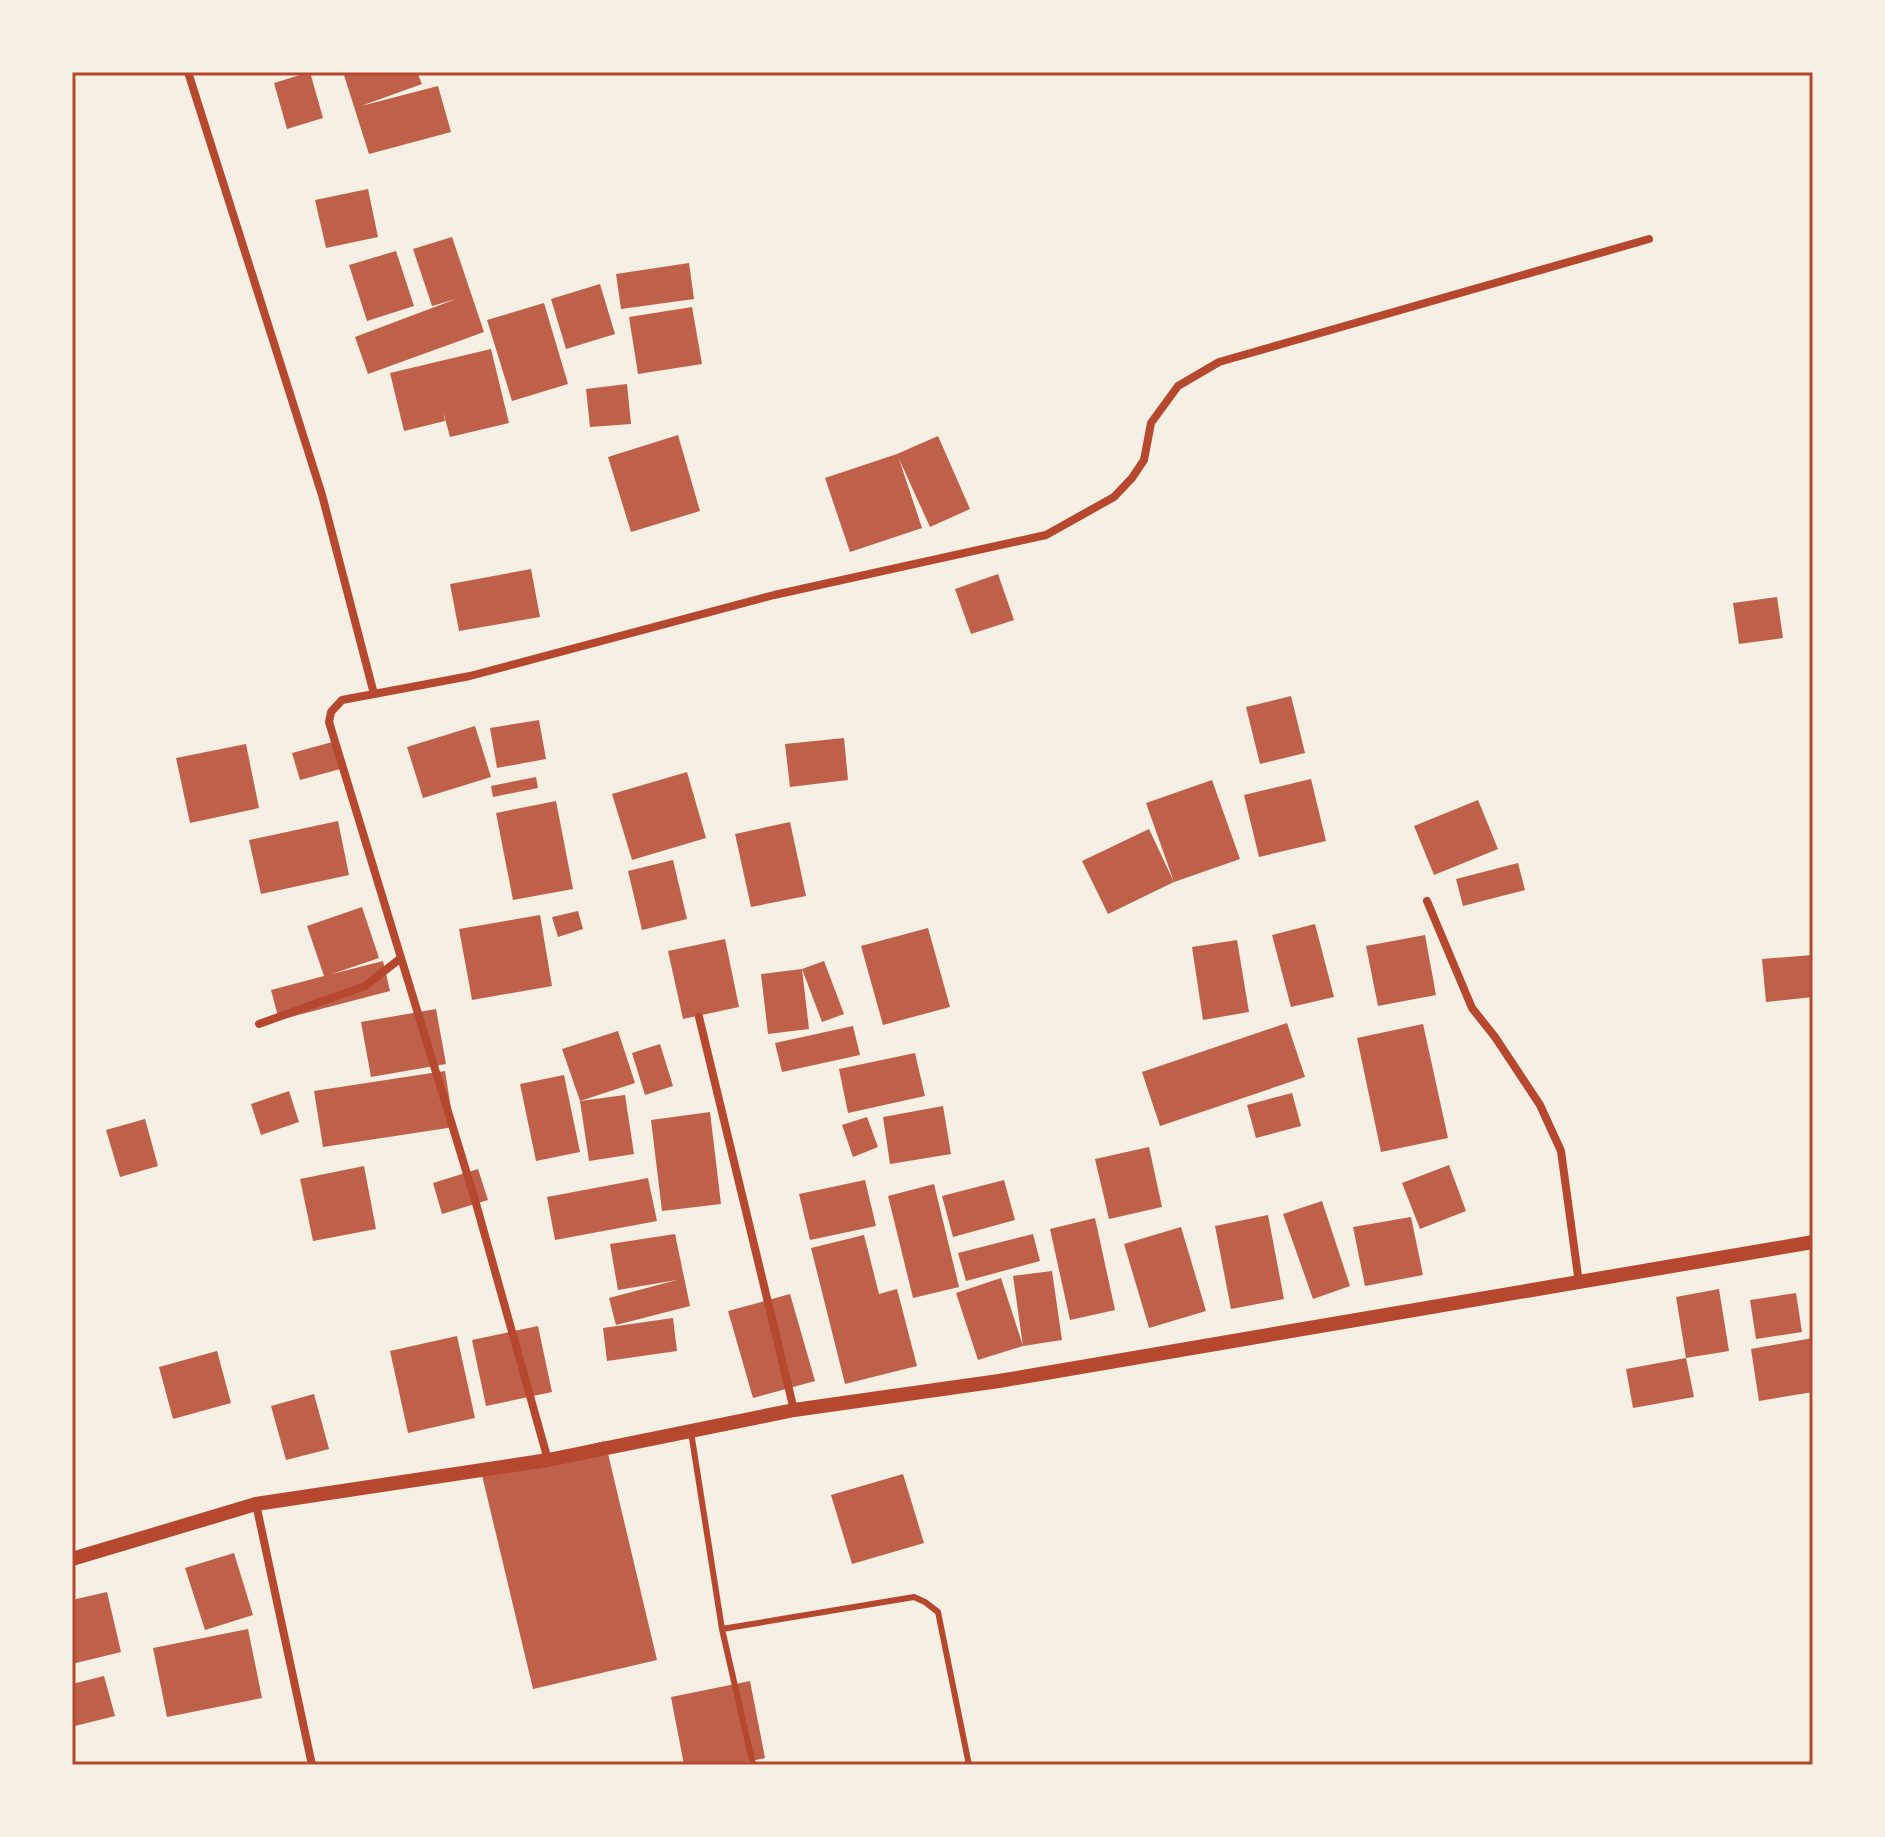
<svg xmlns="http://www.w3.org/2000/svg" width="1885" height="1837" font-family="'Varela Round',sans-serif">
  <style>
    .building { fill: #bf614a }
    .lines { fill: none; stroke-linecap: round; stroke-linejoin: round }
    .service { stroke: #b5482f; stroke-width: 6 }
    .minor { stroke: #b5482f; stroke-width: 8 }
    .tertiary { stroke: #b5482f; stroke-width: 14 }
    .neatline { fill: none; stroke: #b5482f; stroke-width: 3 }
  </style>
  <rect width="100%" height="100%" fill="#f6efe4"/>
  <path class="building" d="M310 72 323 118 287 129 274 83Z
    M343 72H417L422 84 361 106 438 86 451 132 369 154Z
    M368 189 378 237 326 248 315 200Z
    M452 237 484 332 368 374 355 337 456 299 432 306 413 249Z
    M396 251 414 306 367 321 349 265Z
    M689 263 694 299 621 309 616 274Z
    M600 284 615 334 566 349 551 299Z
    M544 303 568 384 512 401 487 320Z
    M692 307 702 364 638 374 629 317Z
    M491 349 509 423 450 437 443 411 445 421 404 431 390 373Z
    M627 384 631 424 590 427 586 389Z
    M678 435 700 511 631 532 608 457Z
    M938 436 970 509 930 527 899 459 922 528 850 552 825 478 897 454Z
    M531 569 540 617 459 631 450 584Z
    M998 574 1014 620 971 634 955 589Z
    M1777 597 1783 638 1739 644 1733 603Z
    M1291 696 1305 753 1260 764 1246 707Z
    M539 720 546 759 497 768 490 728Z
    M475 726 491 777 423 798 407 747Z
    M844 738 848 780 790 787 785 744Z
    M336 741 344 768 300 780 292 753Z
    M246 744 259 808 190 823 176 758Z
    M687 772 706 838 632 860 612 794Z
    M536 777 538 788 493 797 491 786Z
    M1311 779 1326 841 1259 857 1244 795Z
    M1212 780 1240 859 1174 882 1146 803Z
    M1478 800 1498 849 1434 875 1414 826Z
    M556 801 573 889 513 900 496 813Z
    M338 821 349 875 261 894 249 840Z
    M790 822 806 896 751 907 735 834Z
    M1149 829 1174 882 1108 914 1082 861Z
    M673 860 687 919 642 930 628 871Z
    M1518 863 1525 890 1463 906 1456 879Z
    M362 907 379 958 332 974 383 961 390 991 279 1020 271 990 324 976 307 926Z
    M578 911 583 929 558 937 552 917Z
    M540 915 552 986 472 1000 459 929Z
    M1315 924 1334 997 1291 1007 1272 935Z
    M928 928 950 1007 883 1025 861 946Z
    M1425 935 1436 995 1378 1006 1366 946Z
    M725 939 739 1007 683 1019 668 951Z
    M1237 940 1249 1012 1203 1020 1192 947Z
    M1813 955V997L1766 1002 1762 959Z
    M824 961 844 1014 822 1022 802 969Z
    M802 969 809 1029 768 1034 761 974Z
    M436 1009 446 1064 371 1077 361 1022Z
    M1287 1023 1305 1077 1160 1126 1142 1072Z
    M1423 1024 1448 1138 1381 1152 1357 1038Z
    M853 1026 860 1055 782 1072 775 1043Z
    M618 1031 635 1083 580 1101 625 1095 634 1154 589 1161 580 1101 562 1049Z
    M660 1044 673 1086 645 1095 632 1053Z
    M915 1053 925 1096 848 1113 839 1069Z
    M445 1071 454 1127 323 1147 314 1091Z
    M564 1075 580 1152 536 1161 520 1084Z
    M289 1091 299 1122 261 1135 251 1104Z
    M1292 1093 1301 1126 1256 1138 1247 1105Z
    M943 1106 951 1154 890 1164 883 1117Z
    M710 1112 721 1204 662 1211 651 1120Z
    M867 1117 878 1147 853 1157 842 1125Z
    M145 1119 158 1166 120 1177 106 1130Z
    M1149 1147 1162 1207 1109 1219 1095 1159Z
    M1449 1165 1466 1211 1420 1229 1402 1183Z
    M364 1166 376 1229 313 1241 300 1179Z
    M478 1169 488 1200 442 1214 433 1183Z
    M648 1178 657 1221 555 1240 547 1197Z
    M865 1180 876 1226 810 1240 799 1194Z
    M1004 1180 1015 1220 953 1237 942 1196Z
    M934 1184 959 1287 913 1298 888 1196Z
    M1322 1201 1350 1286 1313 1299 1283 1214Z
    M1268 1215 1284 1299 1231 1309 1215 1226Z
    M1411 1217 1423 1275 1365 1286 1353 1227Z
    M1095 1218 1115 1310 1070 1320 1050 1229Z
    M1181 1227 1206 1311 1149 1328 1124 1244Z
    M675 1234 690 1306 616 1325 609 1298 677 1280 618 1290 610 1244Z
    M1033 1234 1040 1261 966 1281 958 1253Z
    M864 1235 879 1294 897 1289 917 1366 845 1384 811 1248Z
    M1052 1271 1062 1340 1023 1346 1013 1276Z
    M1001 1278 1023 1346 978 1360 956 1293Z
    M1719 1289 1729 1351 1686 1358 1676 1297Z
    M1796 1293 1802 1332 1756 1339 1750 1300Z
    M790 1294 815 1381 753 1398 728 1311Z
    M673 1318 677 1351 607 1361 603 1328Z
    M538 1326 552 1392 486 1406 472 1340Z
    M457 1336 475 1418 408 1433 390 1351Z
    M1813 1338V1392L1759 1401 1751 1349Z
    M217 1351 231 1403 173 1419 159 1367Z
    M1686 1358 1694 1397 1633 1408 1626 1369Z
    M314 1394 329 1449 286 1460 271 1406Z
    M605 1441 657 1660 533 1689 481 1471Z
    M903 1474 924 1543 852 1564 831 1495Z
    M234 1553 253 1615 205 1630 185 1568Z
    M107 1592 121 1652 72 1664V1600Z
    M248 1629 262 1698 167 1717 153 1648Z
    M104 1676 115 1716 75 1726 72 1714V1684Z
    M750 1681 765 1758 732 1765H684L671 1697Z"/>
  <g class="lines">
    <path class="service" d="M691 1432 722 1629 753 1765
      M722 1629 914 1597 925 1602 938 1612 969 1765"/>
    <path class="minor" d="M188 72 322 495 374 694
      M1427 901 1472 1008 1495 1037 1540 1105 1561 1151 1579 1283
      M699 1017 794 1410
      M259 1024 365 986 401 958
      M548 1460 475 1200 329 722 331 712 342 700 470 676 774 595 1046 535 1114 497 1132 478 1144 460 1151 423 1178 386 1219 362 1649 239
      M256 1504 312 1765"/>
    <path class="tertiary" d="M72 1559 256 1504 548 1460 794 1410 999 1381 1813 1242"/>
  </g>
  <rect width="1885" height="1837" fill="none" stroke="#f6efe4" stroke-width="148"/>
  <rect x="74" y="74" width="1737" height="1689" class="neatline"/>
</svg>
